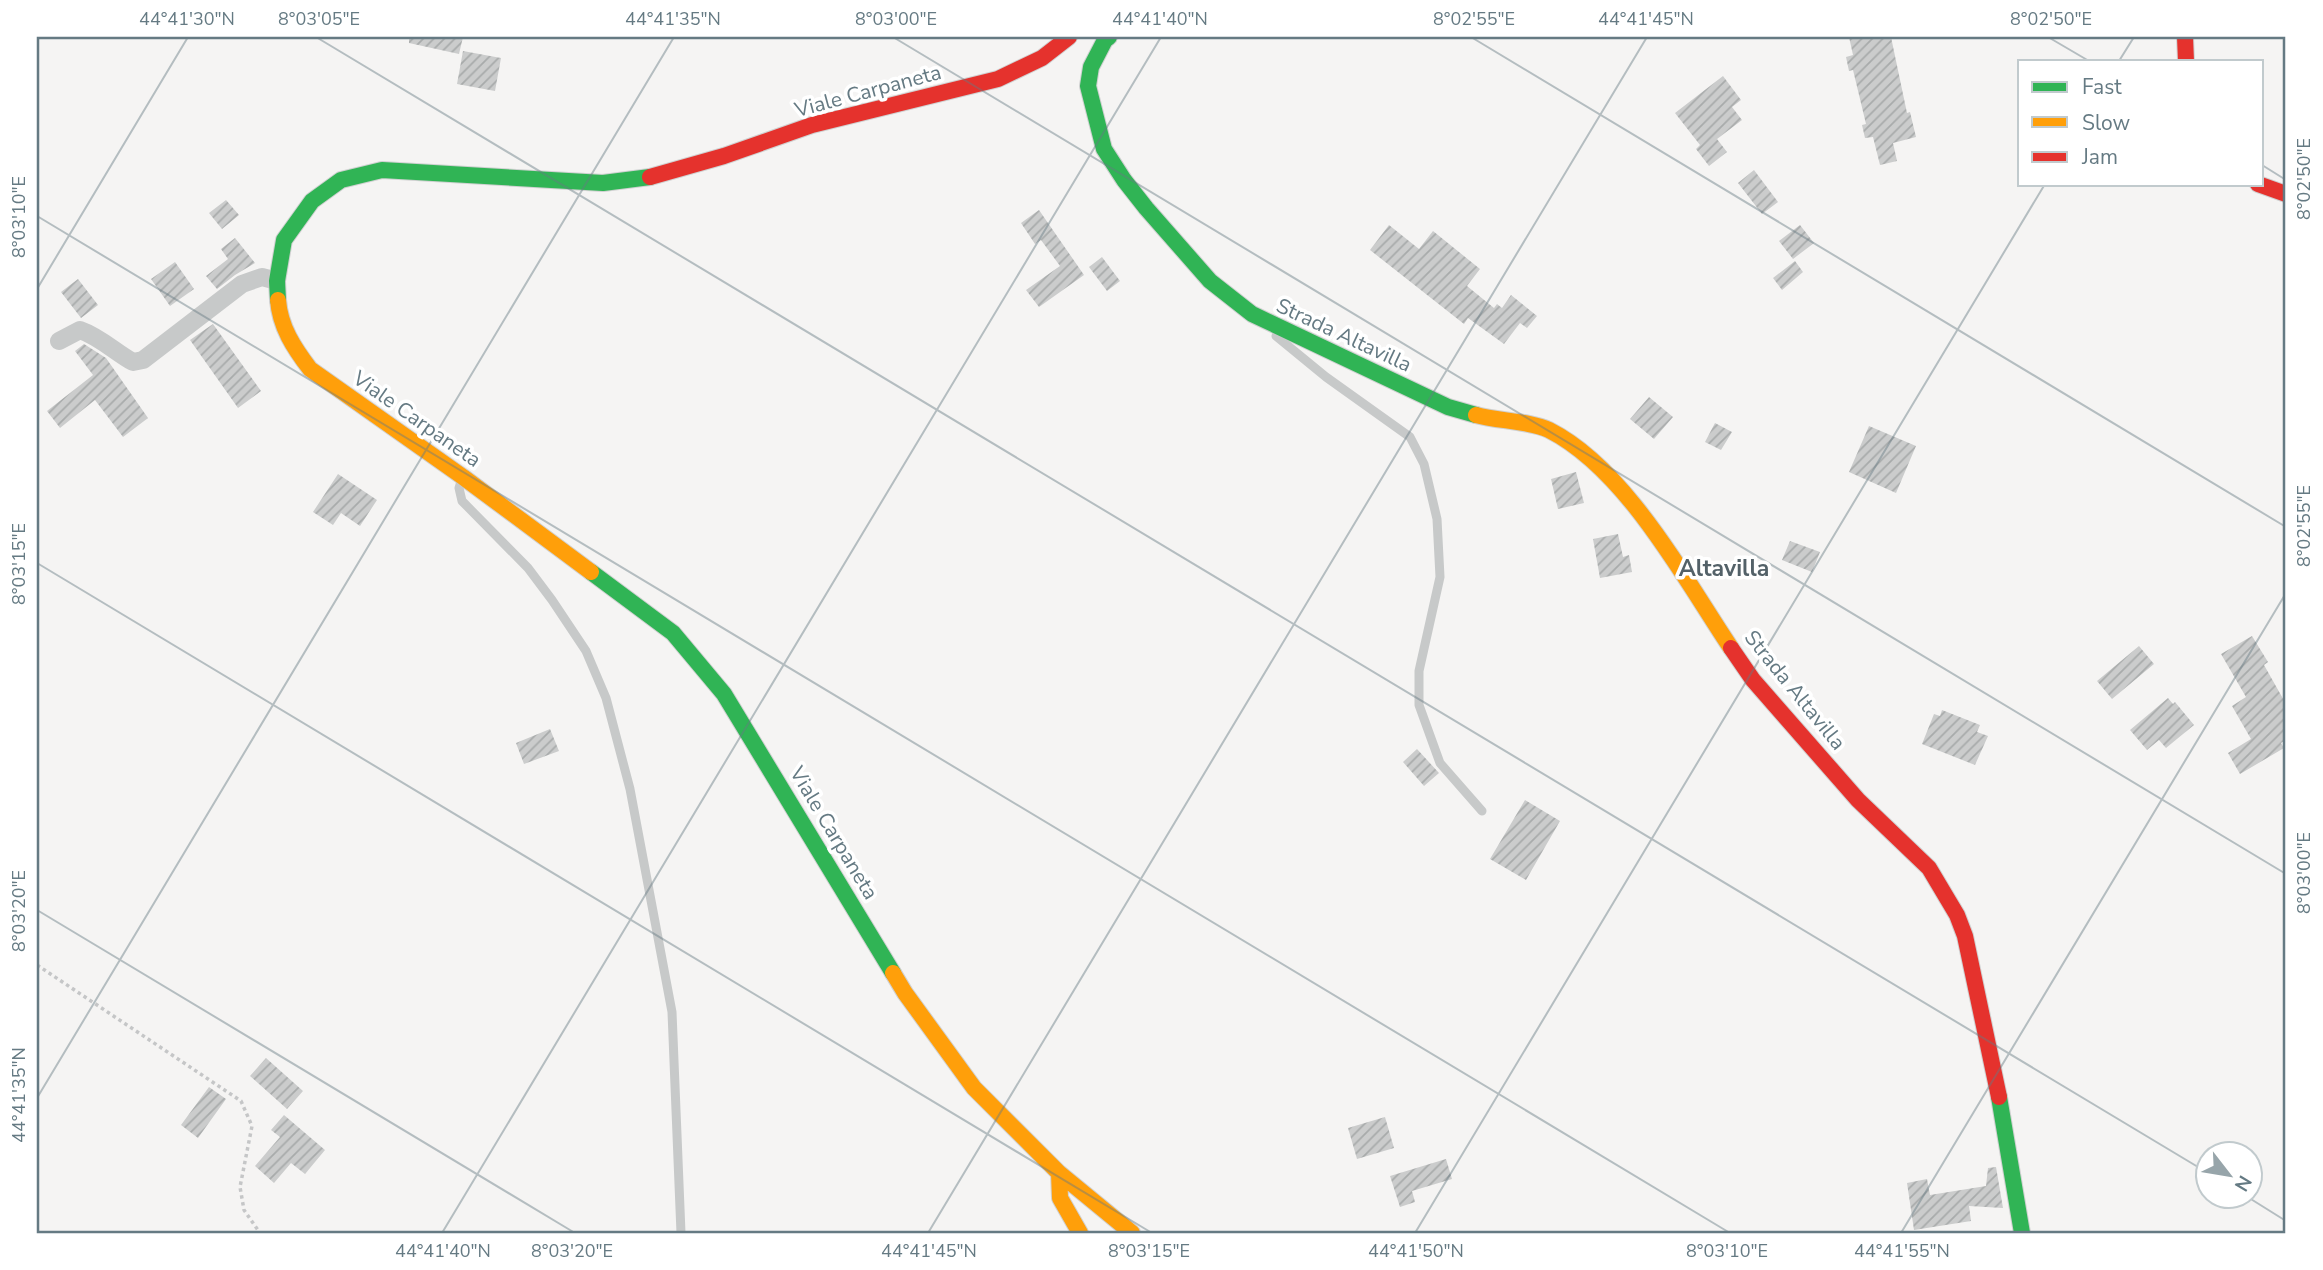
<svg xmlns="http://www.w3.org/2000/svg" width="2323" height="1270" font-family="'Nunito Sans',sans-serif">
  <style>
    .building { fill: url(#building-hatch) }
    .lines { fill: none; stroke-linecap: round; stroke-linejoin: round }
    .fast-casing { stroke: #d0d1d1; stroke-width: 18 }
    .slow-casing { stroke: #d0d1d1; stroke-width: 18 }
    .jam-casing { stroke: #d0d1d1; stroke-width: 18 }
    .path { stroke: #c5c6c7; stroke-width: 3.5; stroke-dasharray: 3.5 3.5; stroke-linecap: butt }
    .lane { stroke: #c7c9c9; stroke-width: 9 }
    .street { stroke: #c7c9c9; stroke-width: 18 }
    .fast { stroke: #30b455; stroke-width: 16 }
    .slow { stroke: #ff9f0a; stroke-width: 16 }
    .jam { stroke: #e5322d; stroke-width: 16 }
    .ticks { fill: none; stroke: #657a83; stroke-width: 2; stroke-opacity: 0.45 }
    .labels { text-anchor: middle; stroke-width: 7; stroke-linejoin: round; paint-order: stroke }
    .street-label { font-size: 21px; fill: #657a83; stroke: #fff }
    .neighbourhood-label { font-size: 23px; font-weight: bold; fill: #536168; stroke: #fff }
    .neatline { fill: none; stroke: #657a83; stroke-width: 2.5 }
    .ticks-label { font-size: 18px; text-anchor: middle; fill: #657a83 }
  </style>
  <defs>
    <pattern id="building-hatch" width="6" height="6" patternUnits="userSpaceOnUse" patternTransform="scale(1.75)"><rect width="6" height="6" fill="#cbcccc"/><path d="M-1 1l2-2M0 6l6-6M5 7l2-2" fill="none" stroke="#a8abab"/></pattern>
  </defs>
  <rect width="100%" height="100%" fill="#f5f4f3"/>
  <path class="building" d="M409 37H463L459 54 409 43Z
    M1849 37H1891L1907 113 1910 112 1916 137 1893 143 1897 161 1880 165 1873 137 1865 138 1862 125 1866 124 1853 70 1849 71 1846 57 1853 55Z
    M463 51 501 58 495 91 457 84Z
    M1723 76 1741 100 1732 107 1742 120 1717 139 1727 152 1709 166 1696 149 1700 145 1675 113Z
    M1754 170 1778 202 1762 214 1738 183Z
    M226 200 239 215 222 229 209 213Z
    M1039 210 1084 275 1039 307 1026 290 1060 266 1041 240 1035 244 1021 223Z
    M1389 225 1419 249 1433 231 1480 269 1467 286 1494 308 1497 304 1502 308 1511 295 1537 316 1527 328 1520 323 1504 344 1468 318 1464 324 1370 250Z
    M1800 225 1814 243 1793 259 1779 241Z
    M235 238 255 263 235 275 217 289 206 276 228 259 221 249Z
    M1102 257 1120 281 1107 291 1089 267Z
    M1795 261 1803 272 1782 290 1773 278Z
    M175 262 194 289 170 306 151 279Z
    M78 279 98 305 81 318 61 292Z
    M213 324 261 391 238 408 190 340Z
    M84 344 106 358 148 418 123 437 95 400 60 428 47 411 93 375 75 351Z
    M1649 397 1673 417 1654 439 1630 419Z
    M1715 423 1732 432 1721 450 1705 442Z
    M1869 426 1916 446 1896 493 1849 472Z
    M1576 472 1584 503 1558 509 1551 479Z
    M338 474 377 500 360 526 341 513 333 525 313 512Z
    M1618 534 1623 557 1629 555 1632 572 1600 578 1593 539Z
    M1790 541 1820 552 1812 572 1782 560Z
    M2252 636 2268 662 2264 665 2286 704V740L2281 743 2284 748 2240 774 2228 753 2251 739 2232 706 2246 697 2221 654Z
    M2139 646 2154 664 2112 699 2097 681Z
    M2168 698 2173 704 2175 702 2194 725 2166 748 2159 740 2147 750 2130 730Z
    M1942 710 1980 725 1977 732 1988 736 1975 765 1922 744 1934 714 1940 716Z
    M550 729 559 751 524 764 516 743Z
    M1417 749 1439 773 1424 786 1403 762Z
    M1525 800 1560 821 1526 880 1490 859Z
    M266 1058 303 1091 287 1109 250 1076Z
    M209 1087 226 1099 198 1138 181 1125Z
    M284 1115 325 1150 305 1174 291 1163 274 1183 255 1166 280 1137 271 1130Z
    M1385 1117 1394 1148 1357 1159 1348 1128Z
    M1446 1159 1452 1179 1412 1191 1415 1202 1400 1207 1390 1176Z
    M1996 1167 2003 1208 1969 1206 1971 1221 1914 1230 1907 1183 1927 1179 1930 1195 1986 1186 1988 1168Z"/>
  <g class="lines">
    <defs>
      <path id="fast" d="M1109 37 1105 40 1091 67 1088 86 1104 149 1124 180 1146 208 1210 281 1252 314 1448 407 1476 415
        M278 300 277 281 284 240 312 201 341 180 382 170 603 183 650 177
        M591 572 673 633 724 694 893 973
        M1999 1097 2022 1233"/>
      <path id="slow" d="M278 300C280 327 294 348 310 369L463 477 591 572
        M1476 415C1497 421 1531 421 1549 430 1626 469 1684 578 1731 648
        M893 973 905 993 974 1088 1059 1173 1132 1233
        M1059 1173 1060 1198 1080 1233"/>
      <path id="jam" d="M2185 37 2186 61
        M650 177 724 156 812 125 998 79 1042 58 1069 37
        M2258 184 2286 194
        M1731 648 1753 680 1858 800 1929 868 1957 915 1965 936 1999 1097"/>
    </defs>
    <use href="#fast" class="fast-casing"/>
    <use href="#slow" class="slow-casing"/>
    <use href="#jam" class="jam-casing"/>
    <path class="path" d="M37 965 241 1101 252 1126 240 1187 244 1210 260 1233"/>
    <path class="lane" d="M1276 336 1326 377 1410 437 1424 464 1437 519 1440 577 1419 671V705L1440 763 1482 811
      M462 478 459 488 462 501 528 568 552 600 586 651 606 698 630 789 672 1012 681 1233"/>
    <path class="street" d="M59 341 80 330C100 337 115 352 133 362L143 360 242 284 262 277 277 281"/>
    <use href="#fast" class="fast"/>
    <use href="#slow" class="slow"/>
    <use href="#jam" class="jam"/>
  </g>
  <path class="ticks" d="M316 37 2208 1173M893 37 2286 874M1471 37 2286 527M2048 37 2089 61M2119 61 2134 37M2262 165 2286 180M37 216 1730 1233M37 289 188 37M37 563 1152 1233M37 910 575 1233M37 1098 674 37M2246 1196 2286 1221M442 1233 1161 37M928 1233 1647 37M1415 1233 2045 184M1901 1233 2286 593"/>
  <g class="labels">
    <g class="street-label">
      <text transform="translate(868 91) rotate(-15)" y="7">Viale Carpaneta</text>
      <text transform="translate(1344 335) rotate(25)" y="7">Strada Altavilla</text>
      <text transform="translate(417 419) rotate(35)" y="7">Viale Carpaneta</text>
      <text transform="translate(1795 690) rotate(51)" y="7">Strada Altavilla</text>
      <text transform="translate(834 833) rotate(59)" y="7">Viale Carpaneta</text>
    </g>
    <g class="neighbourhood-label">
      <text x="1724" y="576">Altavilla</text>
    </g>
  </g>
  <rect width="2323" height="1270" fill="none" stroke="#ffffff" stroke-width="77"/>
  <rect x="2018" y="60" width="245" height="126" fill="#ffffff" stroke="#c1cacd" stroke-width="2"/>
  <rect x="2032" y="82" width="35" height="10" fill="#30b455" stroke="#c1cacd" stroke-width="2"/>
  <text x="2082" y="94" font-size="21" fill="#657a83">Fast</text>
  <rect x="2032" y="117" width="35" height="10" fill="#ff9f0a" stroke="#c1cacd" stroke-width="2"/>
  <text x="2082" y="130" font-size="21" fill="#657a83">Slow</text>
  <rect x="2032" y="152" width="35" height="10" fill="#e5322d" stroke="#c1cacd" stroke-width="2"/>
  <text x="2082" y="164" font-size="21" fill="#657a83">Jam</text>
  <g transform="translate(2229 1175) rotate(121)"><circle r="33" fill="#ffffff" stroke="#c1cacd" stroke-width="2"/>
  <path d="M0-5L12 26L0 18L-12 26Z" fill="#97a5aa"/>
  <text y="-10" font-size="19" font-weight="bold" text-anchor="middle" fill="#657a83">N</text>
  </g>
  <rect x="38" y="38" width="2246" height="1194" class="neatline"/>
  <g class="ticks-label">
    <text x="187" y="25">44°41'30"N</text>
    <text x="319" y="25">8°03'05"E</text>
    <text x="673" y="25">44°41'35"N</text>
    <text x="896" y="25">8°03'00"E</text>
    <text x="1160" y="25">44°41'40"N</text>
    <text x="1474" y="25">8°02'55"E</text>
    <text x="1646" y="25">44°41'45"N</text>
    <text x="2051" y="25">8°02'50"E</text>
    <text transform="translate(2304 179) rotate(-90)" y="6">8°02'50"E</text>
    <text transform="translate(19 217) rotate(-90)" y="6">8°03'10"E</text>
    <text transform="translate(2304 526) rotate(-90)" y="6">8°02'55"E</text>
    <text transform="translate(19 564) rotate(-90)" y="6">8°03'15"E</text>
    <text transform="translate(2304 873) rotate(-90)" y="6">8°03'00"E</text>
    <text transform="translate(19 911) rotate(-90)" y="6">8°03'20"E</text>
    <text transform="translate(19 1095) rotate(-90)" y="6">44°41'35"N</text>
    <text x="443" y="1257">44°41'40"N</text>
    <text x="572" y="1257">8°03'20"E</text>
    <text x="929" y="1257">44°41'45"N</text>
    <text x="1149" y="1257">8°03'15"E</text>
    <text x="1416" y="1257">44°41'50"N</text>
    <text x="1727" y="1257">8°03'10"E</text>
    <text x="1902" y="1257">44°41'55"N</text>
  </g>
</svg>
